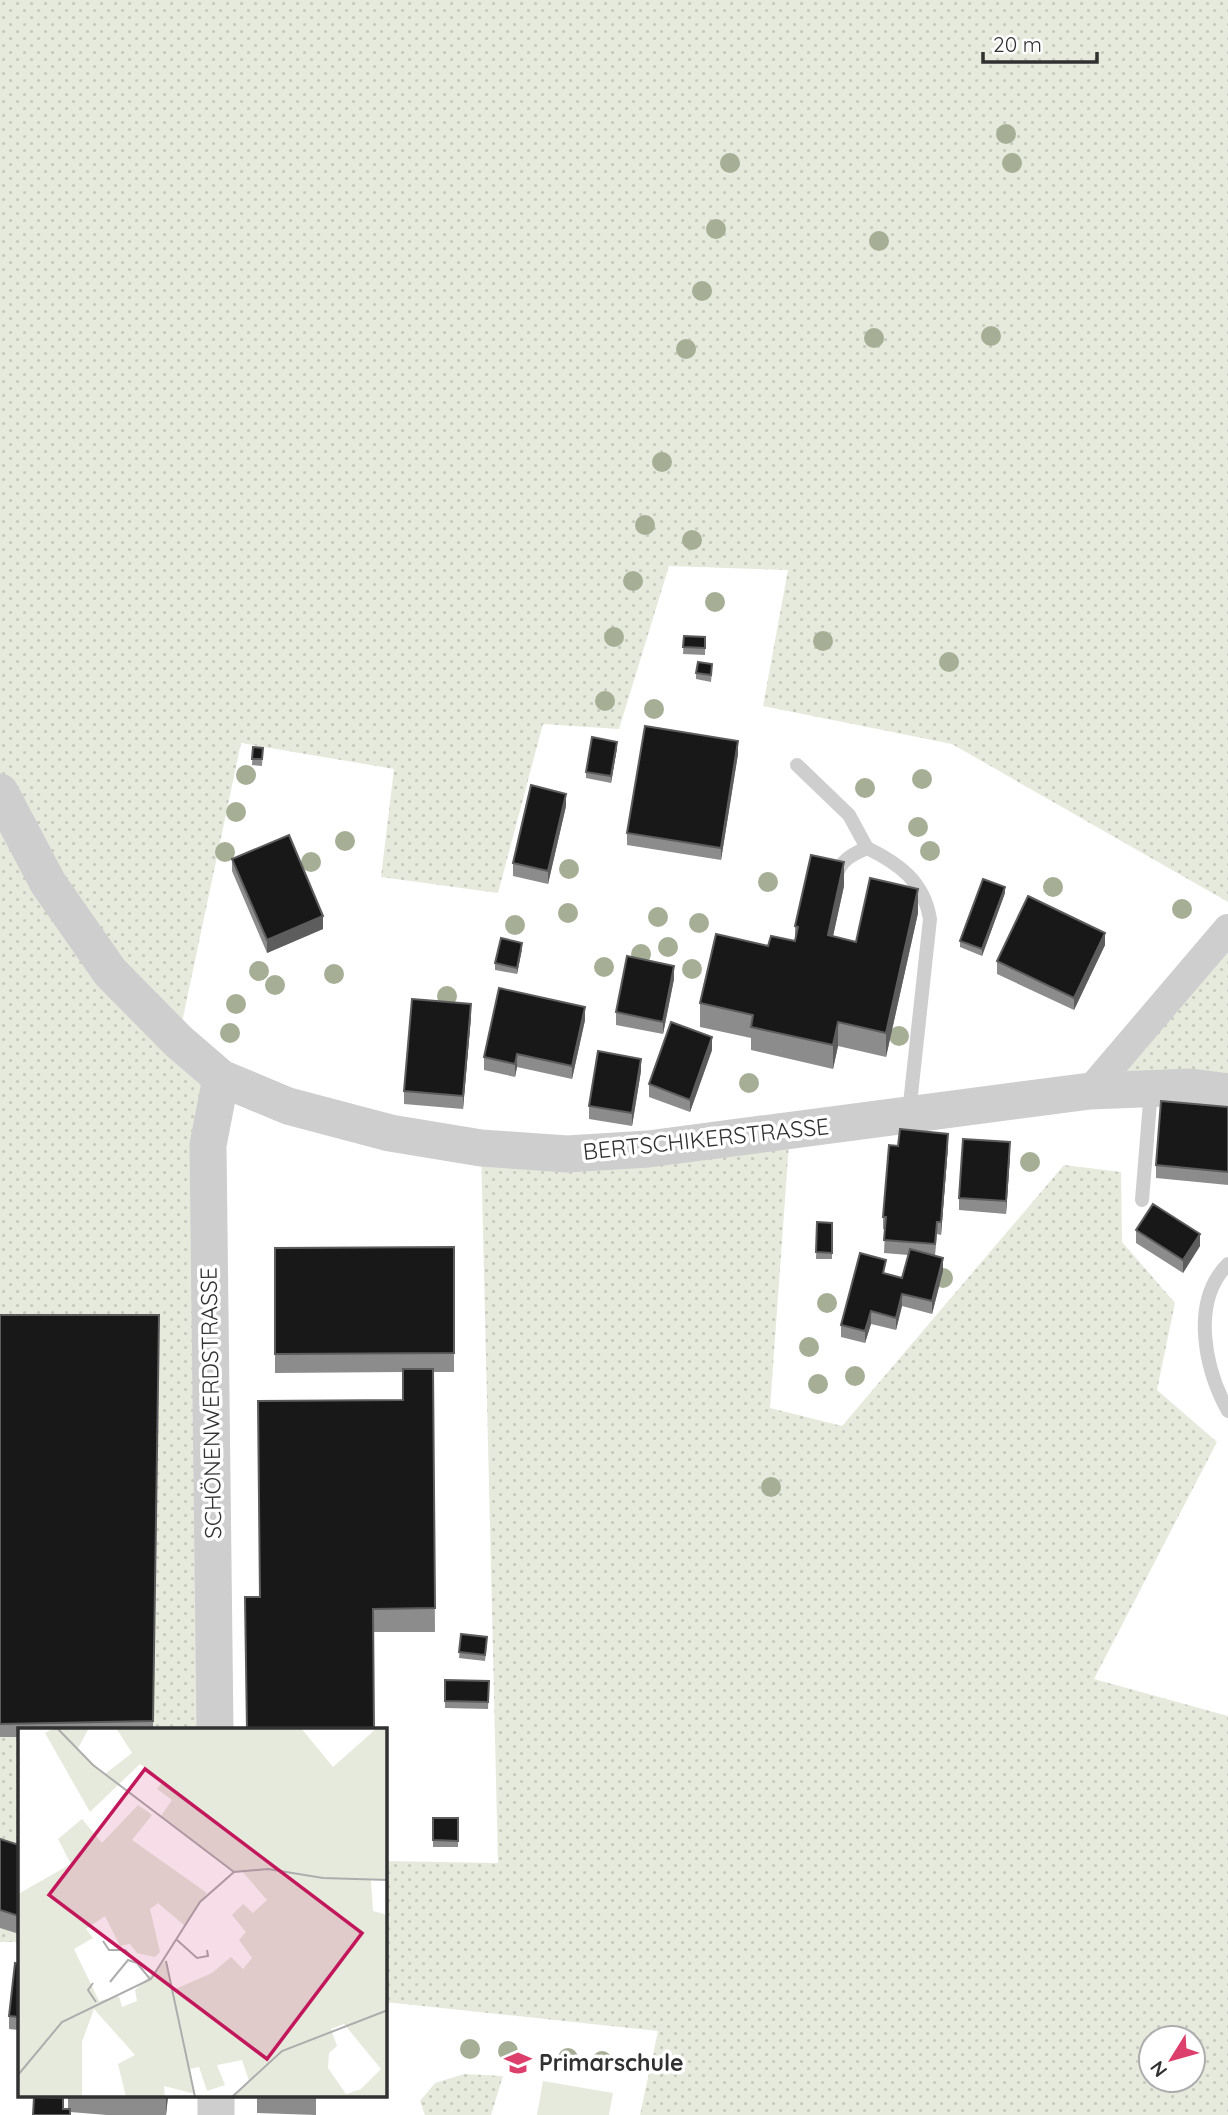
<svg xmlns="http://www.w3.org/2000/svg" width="1228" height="2115" font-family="Quicksand,sans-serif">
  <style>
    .green { fill: url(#green-dots); fill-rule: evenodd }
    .pitch { fill: #e6eadd }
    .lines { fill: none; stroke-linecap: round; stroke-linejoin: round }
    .service { stroke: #cecece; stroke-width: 14 }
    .minor { stroke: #cecece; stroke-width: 30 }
    .tertiary { stroke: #cecece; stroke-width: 37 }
    .tree { fill: #a6ae96 }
    .wall { fill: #8c8c8c }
    .shaded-wall { fill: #5d5d5d }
    .building { fill: #181818; stroke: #5d5d5d; stroke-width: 2 }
    .labels { text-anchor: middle; stroke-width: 7; stroke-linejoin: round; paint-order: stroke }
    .street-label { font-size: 23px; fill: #313131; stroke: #fff }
    .poi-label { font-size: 23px; font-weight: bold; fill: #313131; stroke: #fff; text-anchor: start }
    .inset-road { fill: none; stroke: #adadad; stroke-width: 2 }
    .view { fill: #c2185b; fill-opacity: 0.15; stroke: #c2185b; stroke-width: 3.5 }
    .inset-edge { fill: none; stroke: #313131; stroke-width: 3.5 }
  </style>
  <defs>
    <pattern id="green-dots" width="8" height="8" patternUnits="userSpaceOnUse" patternTransform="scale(1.75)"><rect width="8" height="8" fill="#e6eadd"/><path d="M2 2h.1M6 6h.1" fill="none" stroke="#c6c9be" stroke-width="1.8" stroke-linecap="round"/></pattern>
  </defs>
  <rect width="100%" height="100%" fill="#fff"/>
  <path class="green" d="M0 0H1228V902L952 744 763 706 788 570 669 566 619 729 543 724 498 893 381 877 394 769 241 743 178 1041 221 1078 215 1730H19V1942H0Z
    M1228 929V1092L1090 1091Z
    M790 1130 770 1408 842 1426 1064 1165 1121 1172 1122 1242 1175 1303 1157 1390 1217 1442 1094 1679 1228 1716V2115H640L658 2031 385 2002V1861L498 1863 481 1148ZM1151 2038H1193V2080H1151Z
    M464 2074 503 2076 491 2115H425L420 2101 435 2083Z"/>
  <path class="pitch" d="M543 2081 613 2093 609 2115H537Z"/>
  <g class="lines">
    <path class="service" d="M797 765 849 815 867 848
      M836 877C840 860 853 854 867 848 900 864 924 882 930 919L909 1113
      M1142 1200 1151 1090
      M1228 1264C1190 1302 1205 1369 1228 1411"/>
    <path class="minor" d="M1090 1091 1228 929"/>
    <path class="tertiary" d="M0 792 48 883 110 972 178 1041 221 1078 288 1106 390 1133 481 1148 567 1154 648 1149 1090 1091 1191 1087 1228 1092
      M215 1730 208 1145 221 1078
      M216 2096V2115"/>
  </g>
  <g class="tree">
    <circle cx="1006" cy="134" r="10"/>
    <circle cx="730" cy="163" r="10"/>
    <circle cx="1012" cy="163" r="10"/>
    <circle cx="716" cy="229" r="10"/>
    <circle cx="879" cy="241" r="10"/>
    <circle cx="702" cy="291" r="10"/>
    <circle cx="991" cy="336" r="10"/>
    <circle cx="874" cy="338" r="10"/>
    <circle cx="686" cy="349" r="10"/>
    <circle cx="662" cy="462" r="10"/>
    <circle cx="645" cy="525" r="10"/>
    <circle cx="692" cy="540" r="10"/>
    <circle cx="633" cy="581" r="10"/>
    <circle cx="715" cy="602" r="10"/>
    <circle cx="614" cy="637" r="10"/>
    <circle cx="823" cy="641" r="10"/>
    <circle cx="949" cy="662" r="10"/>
    <circle cx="605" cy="701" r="10"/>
    <circle cx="654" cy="709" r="10"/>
    <circle cx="246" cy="775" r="10"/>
    <circle cx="922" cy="779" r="10"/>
    <circle cx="865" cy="788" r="10"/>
    <circle cx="236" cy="812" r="10"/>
    <circle cx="918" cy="827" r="10"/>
    <circle cx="345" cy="841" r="10"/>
    <circle cx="930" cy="851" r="10"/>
    <circle cx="225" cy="852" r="10"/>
    <circle cx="311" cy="862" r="10"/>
    <circle cx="569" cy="869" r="10"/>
    <circle cx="768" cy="882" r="10"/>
    <circle cx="1053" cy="887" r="10"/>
    <circle cx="1182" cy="909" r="10"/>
    <circle cx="568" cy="913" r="10"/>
    <circle cx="658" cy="917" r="10"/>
    <circle cx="699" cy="923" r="10"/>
    <circle cx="515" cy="925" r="10"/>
    <circle cx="668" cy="947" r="10"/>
    <circle cx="641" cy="954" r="10"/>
    <circle cx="604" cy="967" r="10"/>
    <circle cx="692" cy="969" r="10"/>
    <circle cx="259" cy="971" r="10"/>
    <circle cx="334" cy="974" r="10"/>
    <circle cx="275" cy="985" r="10"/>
    <circle cx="447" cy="996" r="10"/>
    <circle cx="236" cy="1004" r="10"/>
    <circle cx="230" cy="1033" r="10"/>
    <circle cx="899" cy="1036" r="10"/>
    <circle cx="749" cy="1083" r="10"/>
    <circle cx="1030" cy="1162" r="10"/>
    <circle cx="943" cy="1278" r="10"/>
    <circle cx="827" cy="1303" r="10"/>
    <circle cx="809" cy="1347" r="10"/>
    <circle cx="855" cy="1376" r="10"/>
    <circle cx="818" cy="1384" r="10"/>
    <circle cx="771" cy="1487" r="10"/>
    <circle cx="470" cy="2049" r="10"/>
    <circle cx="508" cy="2051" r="10"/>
    <circle cx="568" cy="2058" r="10"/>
    <circle cx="602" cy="2061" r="10"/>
  </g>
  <path class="wall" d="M684 636 705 637V655L683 654Z
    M712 671 711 682 696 679V673Z
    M253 747 263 748 262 766 252 765Z
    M617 748 611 783 586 778V772Z
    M738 754 721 860 627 845V833Z
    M566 806 548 884 513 876V863Z
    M232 859 323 929 267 953 232 871Z
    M844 886 833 936 856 942 918 913 886 1057 838 1046 833 1069 751 1050V1038L700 1027V1003L768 946 795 941V926Z
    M1005 893 982 956 960 947V941Z
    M1105 945 1074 1010 997 974V961Z
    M522 949 517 974 495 970V963Z
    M674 979 663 1034 616 1025V1012Z
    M471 1017 463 1109 404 1104V1091Z
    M585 1020 572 1079 517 1067 515 1077 484 1070V1057Z
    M712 1050 690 1112 649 1097V1084Z
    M641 1071 632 1126 589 1119V1106Z
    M1228 1107V1185L1156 1178V1165Z
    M898 1146H948L941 1235 937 1234 935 1256 943 1271 932 1314 902 1306 896 1330 871 1324 865 1343 841 1337V1325L886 1273 902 1278 908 1255 884 1253 885 1230 883 1229V1217Z
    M1010 1155 1006 1214 959 1210V1198Z
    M817 1222 832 1223V1259H816Z
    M1136 1230 1200 1246 1183 1273 1136 1243Z
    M454 1247V1372H433L435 1632H373L259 1597 403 1400V1372L275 1373V1248Z
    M0 1315H159L153 1730H19V1737H0Z
    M461 1634 487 1643 485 1661 459 1658Z
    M445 1680 489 1681 488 1709 445 1708Z
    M433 1818H458V1847H433Z
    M0 1839 19 1845V1934L0 1928Z
    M19 1964V2030L9 2029V2016Z
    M68 2096H168L166 2115H107L70 2112 33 2115 63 2109H68Z
    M257 2096H316V2115L257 2113Z"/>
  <path class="shaded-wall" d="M738 741V754L721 860V848Z
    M617 742V748L611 783V776Z
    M566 794V806L548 884V871Z
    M844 862V886L828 959V935Z
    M1005 887V893L982 956V949Z
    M918 889V913L886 1057V1033Z
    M323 916V929L267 953V940Z
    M1105 933V945L1074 1010V998Z
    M522 943V949L517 974V968Z
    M674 966V979L663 1034V1022Z
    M471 1004V1017L463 1109V1096Z
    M585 1007V1020L572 1079V1066Z
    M838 1022V1046L833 1069V1045Z
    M712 1037V1050L690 1112V1100Z
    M517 1054V1067L515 1077V1064Z
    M641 1059V1071L632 1126V1113Z
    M948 1134V1146L941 1235V1222Z
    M1010 1142V1155L1006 1214V1201Z
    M1200 1234V1246L1183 1273V1260Z
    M943 1258V1271L932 1314V1301Z
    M902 1294V1306L896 1330V1318Z
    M871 1311V1324L865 1343V1331Z
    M166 2096H168L166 2115Z"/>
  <path class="building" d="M684 636 705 637V648L683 647Z
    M698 662 712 664 711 675 696 673Z
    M645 726 738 741 721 848 627 833Z
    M592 737 617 742 611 776 586 772Z
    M253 747 263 748 262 759H252Z
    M531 785 566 794 548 871 513 863Z
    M289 835 323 916 267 940 232 859Z
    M811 855 844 862 828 935 856 942 870 878 918 889 886 1033 838 1022 833 1045 751 1027 753 1015 700 1003 716 934 768 946 771 936 795 941 798 927 795 926Z
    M983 879 1005 887 982 949 960 941Z
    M1028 896 1105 933 1074 998 997 961Z
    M501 938 522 943 517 968 495 963Z
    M627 956 674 966 663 1022 616 1012Z
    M499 988 585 1007 572 1066 517 1054 515 1064 484 1057Z
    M412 999 471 1004 463 1096 404 1091Z
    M671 1022 712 1037 690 1100 649 1084Z
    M598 1051 641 1059 632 1113 589 1106Z
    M1161 1101 1228 1107V1172L1156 1165Z
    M900 1129 948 1134 941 1222H937L935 1244 884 1240 886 1217H883L889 1145 898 1146Z
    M963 1139 1010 1142 1006 1201 959 1198Z
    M1153 1204 1200 1234 1183 1260 1136 1230Z
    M817 1222 832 1223V1253L816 1252Z
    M454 1247V1353L275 1354V1248Z
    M910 1249 943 1258 932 1301 902 1294 896 1318 871 1311 865 1331 841 1325 860 1253 886 1260 883 1273 902 1278Z
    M0 1315H159L153 1721 0 1724Z
    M403 1369H433L435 1608 373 1609 374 1730H247L245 1597H260L258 1401 403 1400Z
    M461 1634 487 1637 485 1655 459 1652Z
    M445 1680 489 1681 488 1702 445 1701Z
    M433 1818H458V1841L433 1840Z
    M0 1839 19 1845V1916L0 1910Z
    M15 1963 19 1964V2017L9 2016Z
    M34 2097 63 2098V2109H70V2115H33Z"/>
  <defs>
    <symbol id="school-bare" viewBox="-9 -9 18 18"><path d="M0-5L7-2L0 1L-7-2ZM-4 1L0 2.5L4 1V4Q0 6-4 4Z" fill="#dc3f6c" stroke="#fff" stroke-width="2.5" paint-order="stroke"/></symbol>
  </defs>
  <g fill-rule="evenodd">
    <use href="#school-bare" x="499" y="2044" width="38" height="38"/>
  </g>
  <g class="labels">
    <g class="street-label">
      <text transform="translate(706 1139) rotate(-6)" y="8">BERTSCHIKERSTRASSE</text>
      <text transform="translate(211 1403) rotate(-91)" y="8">SCHÖNENWERDSTRASSE</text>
    </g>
    <g class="poi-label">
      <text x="539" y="2071">Primarschule</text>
    </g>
  </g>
  <g transform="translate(18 1728)">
    <rect width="369" height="369" fill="#fff"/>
    <path d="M36 0H71L59 22 87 46 114 25 98 0H283L315 39 359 0H369V152H353L355 183 369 187V369H214L231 353 224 332 199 337 207 357 189 363 181 339 172 341 177 366 146 358 147 369H108L100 336 117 327 76 281 64 314V369H0L7 260 0 245V166L53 136 40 111 64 91 84 115 120 77 134 87 114 112 189 165 167 198 140 175 132 181 142 224 137 229 119 225 112 216 102 218 87 188 68 201 75 210 56 221 81 273 101 268 104 279 119 273 117 262 148 232 155 262 194 245 213 229 225 241 234 230 221 212 228 204 214 187 225 176 235 185 249 172 224 143 216 144 143 88 154 72 139 61 145 53 122 36 72 84 27 5ZM326 296 363 341 343 361 328 366 310 340 311 325 319 318 313 301Z" fill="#e6eadd" fill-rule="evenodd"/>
    <path d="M0 245 34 303 0 347Z" fill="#e6eadd"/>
    <path class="inset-road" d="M39 0 75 37 216 144M159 212 179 230 190 228 189 222M85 213 91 222H107L119 234M148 233 177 369M92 254 110 232 119 235 132 251M75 255 70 262 78 274M0 347 44 294 133 251 182 174 216 144 250 141 305 150 370 152M214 369 264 323 370 282"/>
    <path class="view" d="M127 41 344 205 249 331 31 167Z"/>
    <rect width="369" height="369" class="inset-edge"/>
  </g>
  <g transform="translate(1172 2059) rotate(233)"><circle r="33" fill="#ffffff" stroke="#adadad" stroke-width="2"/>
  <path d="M0-5L12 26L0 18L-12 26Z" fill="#dc3f6c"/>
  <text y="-10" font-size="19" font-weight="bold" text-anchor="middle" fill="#313131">N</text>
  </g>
  <path d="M983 52v10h114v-10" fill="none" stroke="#313131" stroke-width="3.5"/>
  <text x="993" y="52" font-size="21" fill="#313131" stroke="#ffffff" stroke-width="5" paint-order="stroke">20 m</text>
</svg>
